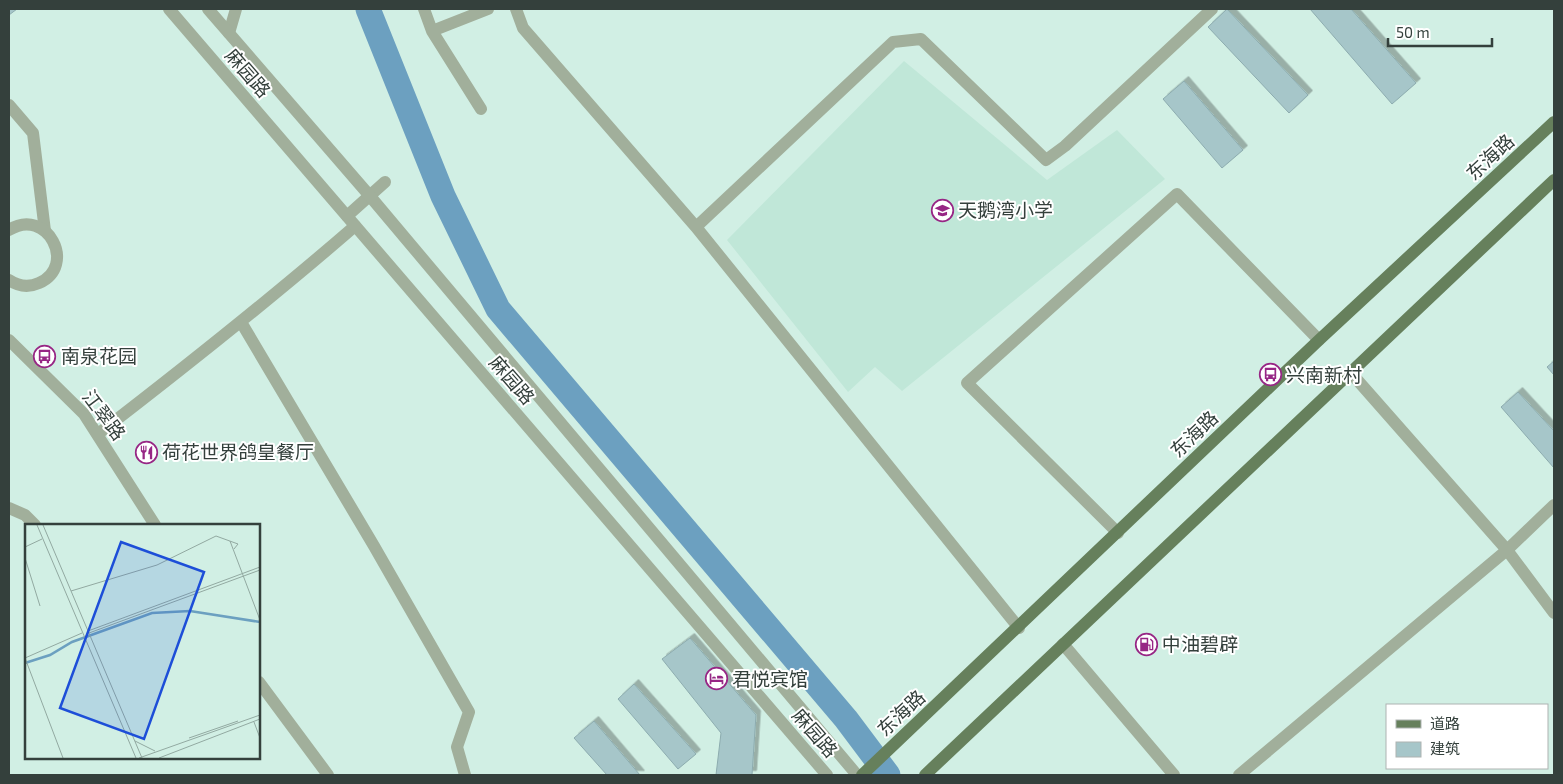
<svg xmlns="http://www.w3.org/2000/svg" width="1563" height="784" font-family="'Exo 2','Noto Sans SC',sans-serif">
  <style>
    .built { fill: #c0e7d8 }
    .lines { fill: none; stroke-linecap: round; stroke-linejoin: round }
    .river { stroke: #6ca0c0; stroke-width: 25 }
    .building { fill: #a6c6c9; stroke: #8dacaf; filter: url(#shadow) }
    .minor { stroke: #a1af9b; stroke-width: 12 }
    .tertiary { stroke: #a1af9b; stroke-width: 12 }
    .primary { stroke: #66805c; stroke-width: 12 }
    .labels { text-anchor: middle; stroke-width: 4; stroke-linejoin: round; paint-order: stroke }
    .street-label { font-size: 19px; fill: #34403c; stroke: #fff }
    .poi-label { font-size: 19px; fill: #34403c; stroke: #fff; text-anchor: start }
    .inset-river { fill: none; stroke: #6ca0c0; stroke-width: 2.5 }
    .inset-road { fill: none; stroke: #92a9a1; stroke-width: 1 }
    .view { fill: #1d4ed8; fill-opacity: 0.15; stroke: #1d4ed8; stroke-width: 2.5 }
    .inset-edge { fill: none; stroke: #34403c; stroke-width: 2.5 }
  </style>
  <defs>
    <filter id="shadow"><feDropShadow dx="4.5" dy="-4.5" stdDeviation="0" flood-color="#0004"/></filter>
  </defs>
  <rect width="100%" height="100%" fill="#d1efe4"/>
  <path class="built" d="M904 61 1047 180 1117 130 1165 179 902 391 875 367 848 392 727 240Z"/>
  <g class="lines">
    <path class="river" d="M368 9 443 196 498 309 846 719 888 775"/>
  </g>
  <path class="building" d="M9 9H17L9 15Z
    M1227 9 1308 95 1289 113 1208 27Z
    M1310 9H1351L1416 83 1392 104Z
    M1184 81 1243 150 1222 168 1163 99Z
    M1554 361V375L1547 367Z
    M1518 392 1554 431V468L1501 407Z
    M690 638 756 715 752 775H716L721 733 662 659Z
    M634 684 696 754 678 769 618 699Z
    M594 721 640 775H607L574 738Z"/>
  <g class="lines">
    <path class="minor" d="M424 9 432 31 481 109
      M516 9 523 28 696 227 1019 628
      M432 31 488 9
      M229 33 236 9
      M9 105 33 133 45 231
      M347 216 385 182
      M696 227 893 42 921 39 1046 160 1065 146 1212 9
      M241 322 374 546 469 712 457 747 465 775
      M1352 374 1507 550 1554 613
      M98 434C185 367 272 298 355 226
      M9 508 25 515 35 525
      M1118 533 967 383 1177 194 1319 340
      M1063 644 1174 775
      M1239 775 1507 550 1554 505"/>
    <path class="tertiary" d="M169 9 827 775
      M208 9 369 195 857 775
      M9 230C47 206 78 266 39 283 28 288 18 286 9 280
      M9 340 84 414 155 525
      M259 682 328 775"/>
    <path class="primary" d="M862 775 1319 340 1554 122
      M925 775 1554 180"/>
  </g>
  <defs>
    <symbol id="school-ring" viewBox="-11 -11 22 22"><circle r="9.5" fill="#fff" stroke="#972685" stroke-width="1.5"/><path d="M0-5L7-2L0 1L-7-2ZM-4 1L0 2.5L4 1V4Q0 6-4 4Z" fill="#972685"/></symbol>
    <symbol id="bus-ring" viewBox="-11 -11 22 22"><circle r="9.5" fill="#fff" stroke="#972685" stroke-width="1.5"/><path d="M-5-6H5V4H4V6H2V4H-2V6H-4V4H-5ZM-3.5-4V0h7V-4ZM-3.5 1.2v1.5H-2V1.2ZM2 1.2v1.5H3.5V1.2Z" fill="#972685"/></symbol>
    <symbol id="restaurant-ring" viewBox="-11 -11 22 22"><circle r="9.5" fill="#fff" stroke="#972685" stroke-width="1.5"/><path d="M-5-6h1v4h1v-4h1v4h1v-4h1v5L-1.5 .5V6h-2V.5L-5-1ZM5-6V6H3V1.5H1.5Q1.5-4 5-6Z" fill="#972685"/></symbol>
    <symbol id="fuel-ring" viewBox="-11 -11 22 22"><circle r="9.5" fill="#fff" stroke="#972685" stroke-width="1.5"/><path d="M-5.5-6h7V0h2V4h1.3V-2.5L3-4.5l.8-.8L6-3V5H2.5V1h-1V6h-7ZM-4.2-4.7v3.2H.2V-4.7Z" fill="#972685"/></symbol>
    <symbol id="hotel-ring" viewBox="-11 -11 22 22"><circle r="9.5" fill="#fff" stroke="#972685" stroke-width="1.5"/><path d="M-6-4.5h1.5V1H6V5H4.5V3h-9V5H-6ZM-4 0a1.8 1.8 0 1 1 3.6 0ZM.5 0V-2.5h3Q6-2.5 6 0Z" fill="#972685"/></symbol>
  </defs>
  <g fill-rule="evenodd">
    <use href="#school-ring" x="930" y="198" width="25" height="25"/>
    <use href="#bus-ring" x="32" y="344" width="25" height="25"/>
    <use href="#bus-ring" x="1258" y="362" width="25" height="25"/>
    <use href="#restaurant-ring" x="134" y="440" width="25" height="25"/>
    <use href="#fuel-ring" x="1134" y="632" width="25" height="25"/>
    <use href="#hotel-ring" x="704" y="666" width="25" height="25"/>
  </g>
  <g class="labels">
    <g class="street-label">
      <text transform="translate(248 73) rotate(49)" y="7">麻园路</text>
      <text transform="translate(1490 157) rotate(-43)" y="7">东海路</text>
      <text transform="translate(512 380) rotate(49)" y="7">麻园路</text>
      <text transform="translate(104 415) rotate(53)" y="7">江翠路</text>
      <text transform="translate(1194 434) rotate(-44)" y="7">东海路</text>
      <text transform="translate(901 713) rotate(-43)" y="7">东海路</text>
      <text transform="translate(815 733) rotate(49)" y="7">麻园路</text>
    </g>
    <g class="poi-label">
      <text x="958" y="217">天鹅湾小学</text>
      <text x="61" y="363">南泉花园</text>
      <text x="1286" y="382">兴南新村</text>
      <text x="162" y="459">荷花世界鸽皇餐厅</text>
      <text x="1162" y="651">中油碧辟</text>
      <text x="732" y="686">君悦宾馆</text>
    </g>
  </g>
  <g transform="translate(25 524)">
    <rect width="235" height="235" fill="#d1efe4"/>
    <path class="inset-river" d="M0 139 25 131 47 118 127 89 165 87 235 98"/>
    <path class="inset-road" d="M12 1 111 234M18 1 117 234M205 17 235 96M0 23 17 15M0 34 15 82M46 67 132 41 191 12 213 20 209 25M63 107 235 43M64 109 235 46M0 134 38 234M0 134 57 109M229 198 235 214M164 214 213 197M110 217 130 227M114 234 235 191M134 234 235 195"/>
    <path class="view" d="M96 18 179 48 119 215 35 184Z"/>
    <rect width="235" height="235" class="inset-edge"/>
  </g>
  <rect width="1563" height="784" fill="none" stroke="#34403c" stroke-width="20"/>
  <rect x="1386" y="704" width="162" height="65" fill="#ffffff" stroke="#aeb3b1"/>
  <rect x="1396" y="720" width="25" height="8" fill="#66805c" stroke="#aeb3b1"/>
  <text x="1430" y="729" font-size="15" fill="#34403c">道路</text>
  <rect x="1396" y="742" width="25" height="15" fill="#a6c6c9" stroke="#aeb3b1"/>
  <text x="1430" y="754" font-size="15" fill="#34403c">建筑</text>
  <path d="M1388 38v8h104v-8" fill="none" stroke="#34403c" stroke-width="2.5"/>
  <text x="1396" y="38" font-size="15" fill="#34403c" stroke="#ffffff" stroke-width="4" paint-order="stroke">50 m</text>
</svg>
